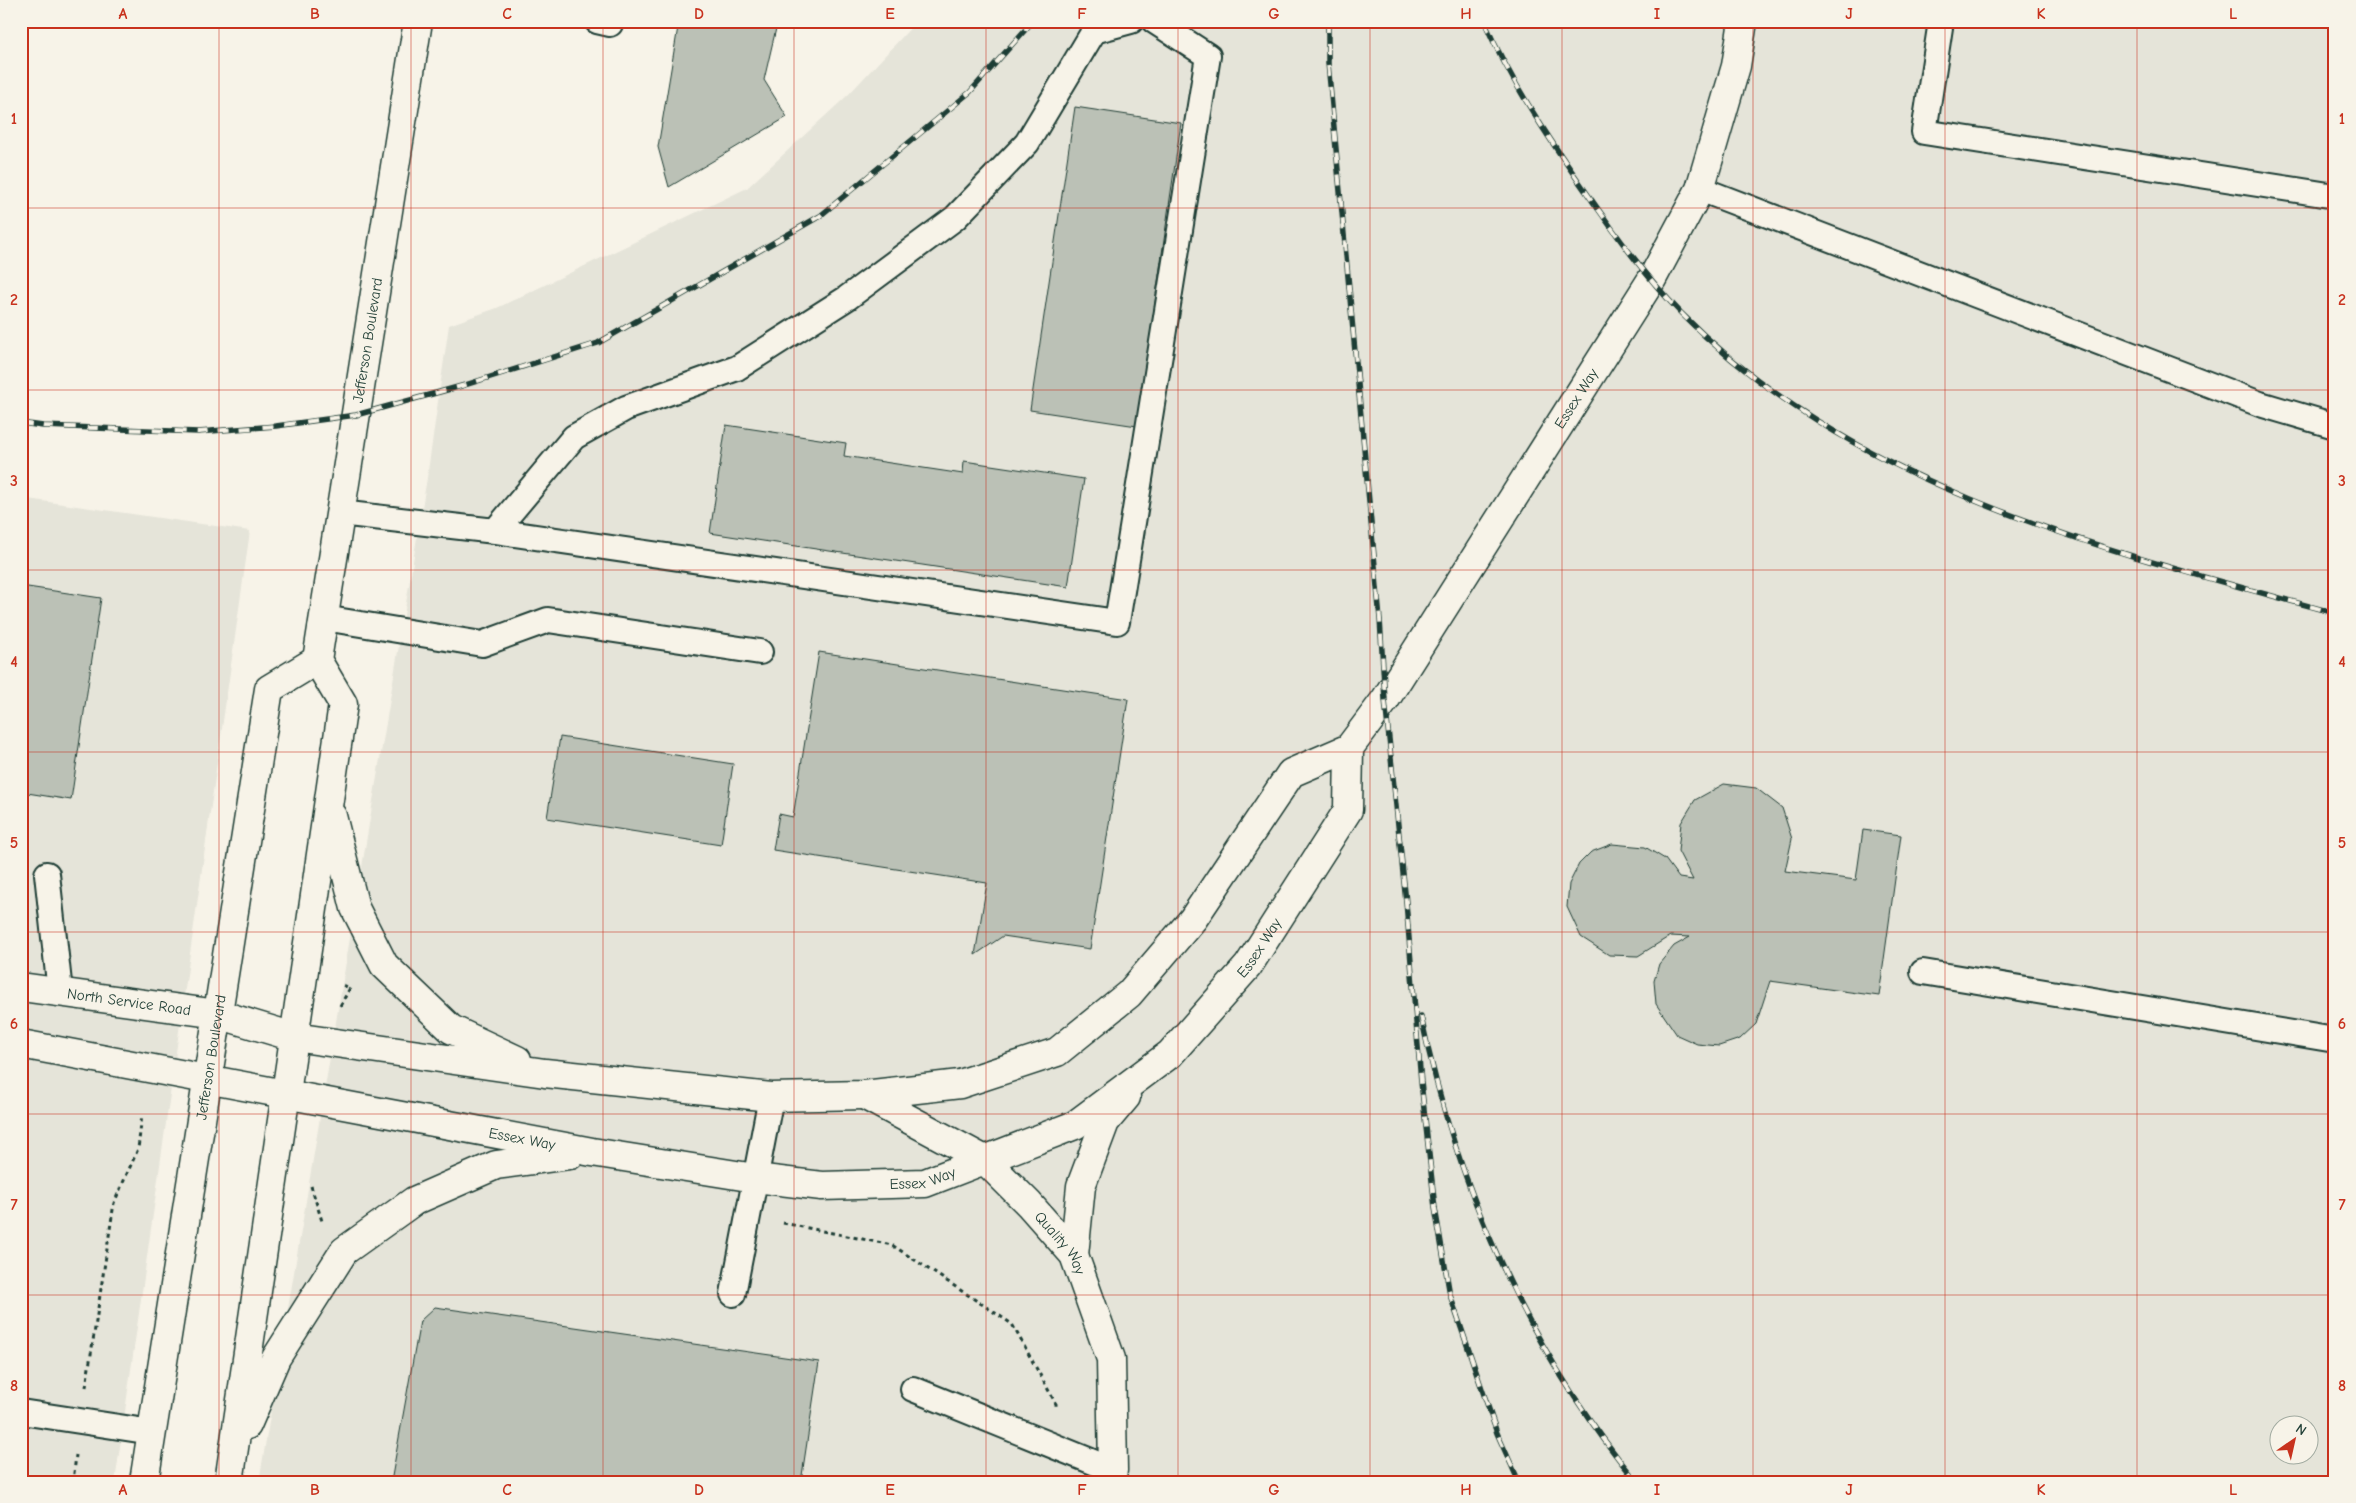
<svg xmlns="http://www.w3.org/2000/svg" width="2356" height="1503" font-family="'Comic Neue',sans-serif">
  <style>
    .built { fill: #e5e4d9; fill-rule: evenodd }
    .building { fill: #bbc1b6; stroke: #1f3d34 }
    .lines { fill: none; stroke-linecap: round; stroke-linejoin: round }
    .service-casing { stroke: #1f3d34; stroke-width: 28 }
    .tertiary-casing { stroke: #1f3d34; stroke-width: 31 }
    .path { stroke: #1f3d34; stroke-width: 3; stroke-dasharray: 4 4; stroke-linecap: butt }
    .service { stroke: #f7f3e8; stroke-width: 24 }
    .tertiary { stroke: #f7f3e8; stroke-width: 28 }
    .rail-casing { stroke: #1f3d34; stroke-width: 5.5 }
    .rail { stroke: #f7f3e8; stroke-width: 4; stroke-dasharray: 11; stroke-linecap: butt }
    .grid { fill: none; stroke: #c8321e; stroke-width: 1; stroke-opacity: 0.55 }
    .labels { text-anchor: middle; stroke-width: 4; stroke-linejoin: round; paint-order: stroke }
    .street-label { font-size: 15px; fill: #1f3d34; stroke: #f7f3e8 }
    .neatline { fill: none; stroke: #c8321e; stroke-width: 2 }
    .grid-label { font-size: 16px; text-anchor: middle; font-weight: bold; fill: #c8321e }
  </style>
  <rect width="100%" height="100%" fill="#f7f3e8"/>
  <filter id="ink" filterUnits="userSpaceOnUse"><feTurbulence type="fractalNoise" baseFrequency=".02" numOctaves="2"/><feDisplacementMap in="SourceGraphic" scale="10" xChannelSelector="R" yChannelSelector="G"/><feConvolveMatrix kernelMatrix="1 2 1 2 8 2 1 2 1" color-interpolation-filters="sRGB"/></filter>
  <g filter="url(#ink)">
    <path class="built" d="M917 21H2335V1482H259L427 478 449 325 497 308 747 188 849 94ZM2278 1426H2308V1456H2278Z
      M21 498 250 531 115 1482H21Z"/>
    <path class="building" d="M679 21H760L777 24 764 80 787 117 669 187 658 147Z
      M1075 107 1181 123 1137 426 1030 410Z
      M726 425 846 443 844 456 963 474 964 461 1084 479 1068 587 710 533Z
      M21 586 101 598 71 800 21 792Z
      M819 652 1128 699 1090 949 1003 936 975 955 987 883 773 850 779 814 793 817Z
      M560 737 733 764 721 845 547 818Z
      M1724 784 1756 788 1782 808 1792 839 1785 871 1856 880 1863 830 1901 835 1879 996 1770 981 1756 1024 1740 1039 1719 1046 1697 1044 1677 1035 1656 1004 1654 981 1659 964 1674 946 1690 937 1670 936 1638 956 1609 955 1581 937 1567 907 1569 884 1579 864 1591 852 1612 844 1645 847 1665 859 1679 878 1693 880 1678 851 1681 823 1695 800Z
      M435 1307 819 1362 801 1482H391L420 1321Z"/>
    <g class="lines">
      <defs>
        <path id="service" d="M597 21 610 24
          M1941 21 1924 132 2335 196
          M1700 189 2260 404 2335 426
          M340 513 495 531 1117 622 1208 56 1154 21
          M495 531 574 437 626 408 737 368 847 298 955 218 1027 143 1094 31 1131 21
          M324 618 482 644 548 620 760 652
          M47 874 60 992
          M1923 972 2335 1040
          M733 1294 771 1097
          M913 1389 1113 1470
          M21 1412 152 1432"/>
        <g id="tertiary">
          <path d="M332 816 355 908 384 965 451 1029 517 1060"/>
          <path id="s1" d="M21 987 218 1014 294 1037 545 1073 771 1097 864 1095 960 1084 1057 1052 1129 994 1193 919 1291 773 1349 748 1385 700 1652 279 1700 189 1736 66 1743 21"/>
          <path id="s2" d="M21 1044 592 1152 755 1178 822 1186 925 1183 1075 1125 1170 1054 1248 966 1348 810 1349 748"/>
          <path id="s3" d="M864 1095 985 1160 1029 1204 1074 1255 1111 1359 1113 1470 1111 1482"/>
          <path d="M1074 1255 1081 1186 1105 1122 1126 1097"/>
          <path d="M247 1425 276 1358 344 1251 414 1201 496 1165 570 1155"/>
          <path id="s4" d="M144 1482 269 689 317 660"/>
          <path id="s5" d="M229 1482 343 704 317 660 418 21"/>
        </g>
      </defs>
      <use href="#service" class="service-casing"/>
      <use href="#tertiary" class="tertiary-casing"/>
      <path class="path" d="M340 1006 350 988 340 984
        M311 1186 322 1221
        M783 1223 892 1245 1012 1324 1056 1404V1409
        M86 1387 114 1203 138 1149 142 1115
        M73 1482 76 1455"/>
      <use href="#service" class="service"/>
      <use href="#tertiary" class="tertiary"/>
      <defs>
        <path id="rail" d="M1328 21V63L1380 619 1385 700 1406 902 1421 1082 1435 1208 1450 1295 1497 1433 1519 1482
          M1484 21C1510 80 1547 136 1584 189 1614 232 1645 276 1681 313 1855 489 2104 550 2335 613
          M21 423 43 426 198 432 276 426 356 415 465 385 598 343 820 216 970 92 1033 21
          M1421 1016C1456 1186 1526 1347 1637 1482"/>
      </defs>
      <use href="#rail" class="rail-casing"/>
      <use href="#rail" class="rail"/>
    </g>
  </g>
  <path class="grid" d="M219 21V1482M411 21V1482M603 21V1482M794 21V1482M986 21V1482M1178 21V1482M1370 21V1482M1562 21V1482M1753 21V1482M1945 21V1482M2137 21V1482M21 208H2335M21 390H2335M21 570H2335M21 752H2335M21 932H2335M21 1114H2335M21 1295H2335"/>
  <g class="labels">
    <g class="street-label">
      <text dy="5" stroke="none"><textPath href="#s5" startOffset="1161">Jefferson Boulevard</textPath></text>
      <text dy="5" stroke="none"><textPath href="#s1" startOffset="1898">Essex Way</textPath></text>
      <text dy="5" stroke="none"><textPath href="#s2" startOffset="1335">Essex Way</textPath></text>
      <text dy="5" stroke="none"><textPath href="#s1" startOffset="109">North Service Road</textPath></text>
      <text dy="5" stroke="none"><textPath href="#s4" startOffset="430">Jefferson Boulevard</textPath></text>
      <text dy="5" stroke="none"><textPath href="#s2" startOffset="510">Essex Way</textPath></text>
      <text dy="5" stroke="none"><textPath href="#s2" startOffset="915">Essex Way</textPath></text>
      <text dy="5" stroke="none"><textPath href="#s3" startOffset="250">Quality Way</textPath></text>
    </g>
  </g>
  <rect width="2356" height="1503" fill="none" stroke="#f7f3e8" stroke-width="55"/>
  <g transform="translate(2294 1440) rotate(34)"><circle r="24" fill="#f7f3e8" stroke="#a1aaa0"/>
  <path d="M0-4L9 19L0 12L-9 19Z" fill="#c8321e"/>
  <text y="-8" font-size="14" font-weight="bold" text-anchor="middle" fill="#1f3d34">N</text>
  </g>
  <rect x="28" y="28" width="2300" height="1448" class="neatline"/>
  <g class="grid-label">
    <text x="123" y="19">A</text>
    <text x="315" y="19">B</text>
    <text x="507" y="19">C</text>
    <text x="699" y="19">D</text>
    <text x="890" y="19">E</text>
    <text x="1082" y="19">F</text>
    <text x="1274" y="19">G</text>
    <text x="1466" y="19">H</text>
    <text x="1657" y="19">I</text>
    <text x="1849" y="19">J</text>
    <text x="2041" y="19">K</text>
    <text x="2233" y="19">L</text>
    <text x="14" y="124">1</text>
    <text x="2342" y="124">1</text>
    <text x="14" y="305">2</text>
    <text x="2342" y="305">2</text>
    <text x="14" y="486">3</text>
    <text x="2342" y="486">3</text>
    <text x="14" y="667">4</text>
    <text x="2342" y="667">4</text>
    <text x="14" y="848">5</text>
    <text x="2342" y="848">5</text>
    <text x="14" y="1029">6</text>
    <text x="2342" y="1029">6</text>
    <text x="14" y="1210">7</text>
    <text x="2342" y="1210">7</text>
    <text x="14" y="1391">8</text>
    <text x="2342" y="1391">8</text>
    <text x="123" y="1495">A</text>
    <text x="315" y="1495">B</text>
    <text x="507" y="1495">C</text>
    <text x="699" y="1495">D</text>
    <text x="890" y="1495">E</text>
    <text x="1082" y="1495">F</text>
    <text x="1274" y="1495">G</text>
    <text x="1466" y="1495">H</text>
    <text x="1657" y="1495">I</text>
    <text x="1849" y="1495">J</text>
    <text x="2041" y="1495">K</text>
    <text x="2233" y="1495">L</text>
  </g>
</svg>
